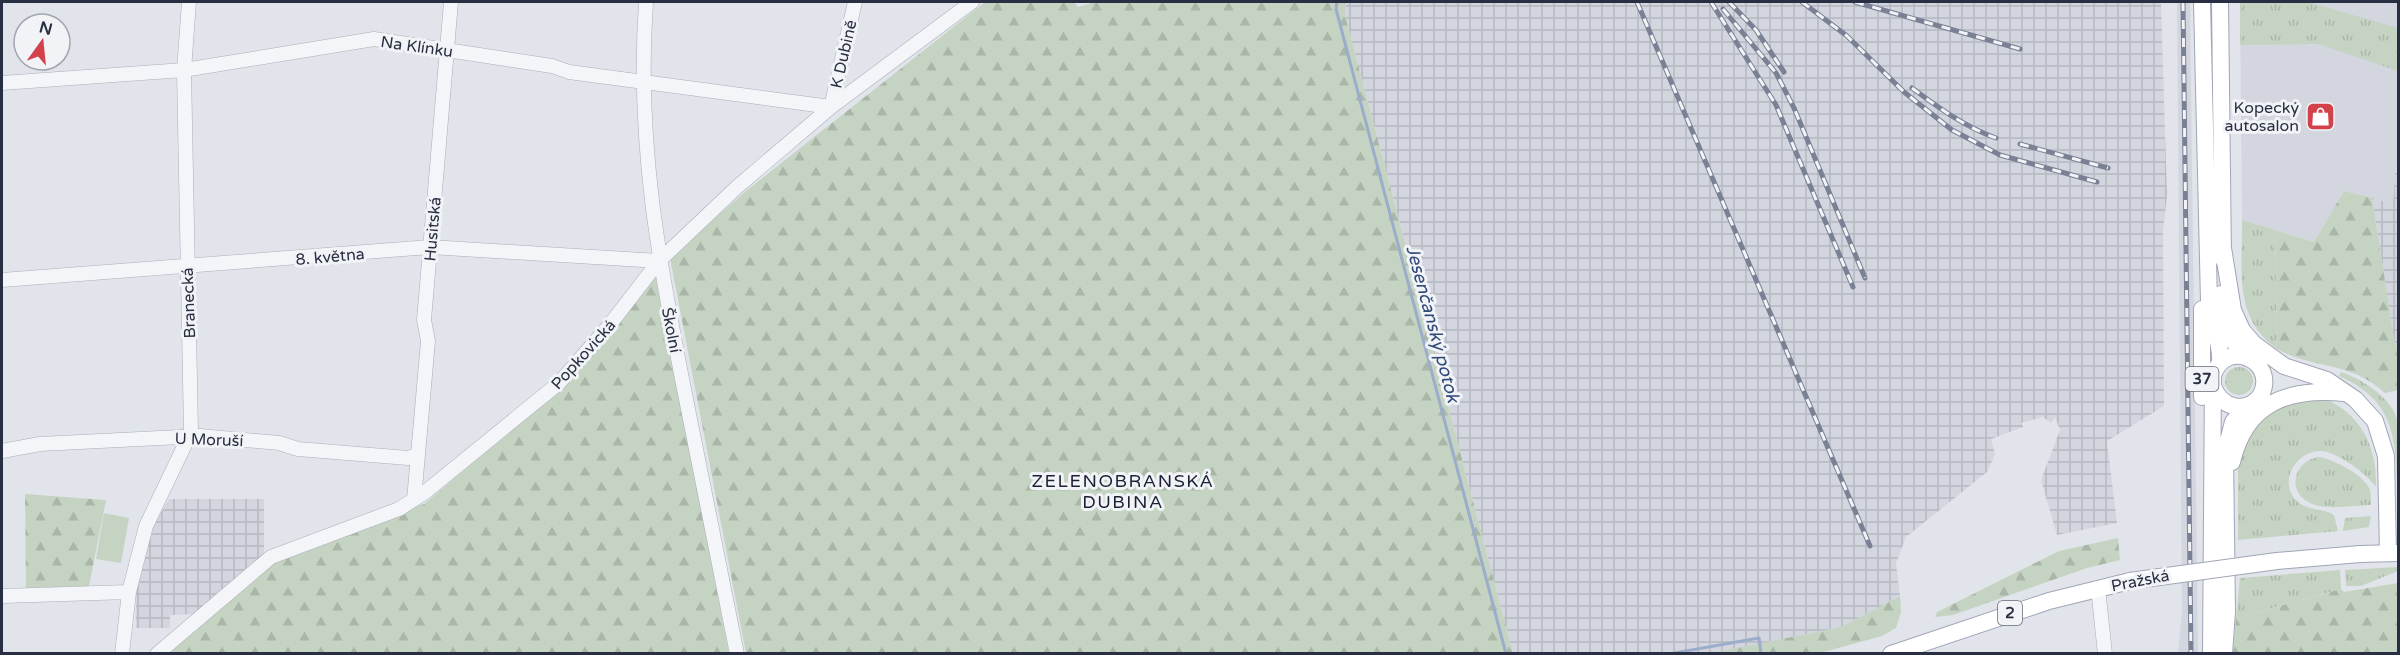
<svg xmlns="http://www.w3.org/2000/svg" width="2400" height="655" font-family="'Varela Round',sans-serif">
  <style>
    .built { fill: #d3d6df }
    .industrial { fill: url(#industrial-grid) }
    .grass { fill: url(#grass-tufts) }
    .forest { fill: url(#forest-firs) }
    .park { fill: #c5d4c2 }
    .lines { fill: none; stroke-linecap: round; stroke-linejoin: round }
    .stream { stroke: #9badcb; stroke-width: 3 }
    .minor-casing { stroke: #aaaeb8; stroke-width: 15 }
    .major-casing { stroke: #a0a6b6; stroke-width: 18 }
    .minor { stroke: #f4f5f8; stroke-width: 14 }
    .major { stroke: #fff; stroke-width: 16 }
    .rail-casing { stroke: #7a8194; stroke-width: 5 }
    .rail { stroke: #f1f3f7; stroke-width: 3; stroke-dasharray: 9; stroke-linecap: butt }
    .major-bridge-casing { stroke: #a0a6b6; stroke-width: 18; stroke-linecap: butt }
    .major-bridge { stroke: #fff; stroke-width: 16 }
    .labels { text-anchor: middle; stroke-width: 6; stroke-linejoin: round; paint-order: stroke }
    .shield { fill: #f1f3f7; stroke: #646a78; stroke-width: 1.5 }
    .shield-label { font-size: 15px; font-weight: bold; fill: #282f42 }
    .street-label { font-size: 16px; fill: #282f42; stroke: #f1f3f7 }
    .poi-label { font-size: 16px; fill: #282f42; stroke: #f1f3f7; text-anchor: end }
    .water-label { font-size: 18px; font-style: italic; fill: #314a78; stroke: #f1f3f7 }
    .neighbourhood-label { font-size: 18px; letter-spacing: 1.5px; fill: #1b2133; stroke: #f1f3f7 }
  </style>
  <defs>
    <pattern id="industrial-grid" width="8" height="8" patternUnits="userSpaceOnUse" patternTransform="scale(1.5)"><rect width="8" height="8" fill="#d3d6df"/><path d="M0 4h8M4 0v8" fill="none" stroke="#b5b8c1"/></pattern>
    <pattern id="grass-tufts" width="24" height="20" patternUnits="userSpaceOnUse" patternTransform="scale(1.5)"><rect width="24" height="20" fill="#c5d4c2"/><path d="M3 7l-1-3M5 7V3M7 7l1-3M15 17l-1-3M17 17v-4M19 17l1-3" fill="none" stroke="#a9b6a8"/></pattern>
    <pattern id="forest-firs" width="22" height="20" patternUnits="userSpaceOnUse" patternTransform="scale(1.5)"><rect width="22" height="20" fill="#c5d4c2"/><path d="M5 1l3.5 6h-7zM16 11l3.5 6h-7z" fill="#a9b6a8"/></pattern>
  </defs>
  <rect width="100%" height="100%" fill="#e1e4ea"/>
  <path class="built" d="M2177 2H2190L2198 654 2178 653 2182 612Z
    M2240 2H2398V162L2396 163 2393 204 2344 191 2314 242 2242 220Z"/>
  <path class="industrial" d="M1346 2H2161L2167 196 2163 231 2164 406 2107 441 2117 523 2057 535 2041 480 2060 430 2055 417 2051 423 2043 417 2021 423 2023 427 1991 439 1995 454 1987 472 1906 537 1896 563 1900 596 1841 627 1716 653H1513L1345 15Z
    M2398 162V345L2395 346 2372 198 2393 204 2396 163Z
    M169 499H264V558L199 614 170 615V628H136V588L148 535Z"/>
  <path class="grass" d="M2240 2H2308L2398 28V71L2318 44 2240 45Z
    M2242 220 2275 230 2277 349C2232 317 2243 269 2242 220Z
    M2225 381a14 14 0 1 1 28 0a14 14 0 1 1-28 0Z
    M2341 372C2362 379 2395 399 2398 424 2400 446 2399 472 2398 495 2395 439 2397 402 2339 376Z
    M2325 399C2361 414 2377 447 2376 486 2373 484 2371 480 2367 477 2357 467 2340 456 2327 452 2301 445 2276 479 2296 500 2307 512 2322 507 2334 515L2338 531 2238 540V455L2252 427 2282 402Z
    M2320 457C2334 460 2365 475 2370 490 2371 494 2371 500 2371 505 2354 505 2326 511 2310 503 2285 491 2295 459 2320 457Z
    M2371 516 2369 527 2343 531 2345 518Z
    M2398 567V571L2361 586H2346L2345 570Z
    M2340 570 2341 589 2236 618 2240 578Z"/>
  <path class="forest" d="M985 2H1074L1078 7 1095 2H1346L1345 15 1513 653H746L670 258 746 191Z
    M2344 191 2372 198 2395 345H2398V390L2385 393C2349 360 2315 370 2277 349L2275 230 2314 242Z
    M655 274 729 653 162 654 264 563 424 504 564 385Z
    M25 494 106 500 89 586 26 588Z
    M2118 538 2120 560 2087 568 1953 615 1935 617 1937 612 2059 551Z
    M2398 583V653H2233L2236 618 2341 589 2344 592Z
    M1900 596 1901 612 1896 628 1882 636 1820 653H1712L1841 627Z"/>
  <path class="park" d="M104 513 129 518 121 563 96 559Z"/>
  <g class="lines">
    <path class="stream" d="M1337 2 1336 9 1506 654
      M1669 654 1759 638 1761 654"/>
    <defs>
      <path id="minor" d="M646 2C636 141 659 263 686 399 703 484 720 569 737 654
        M2 83 184 70 374 39 552 66 569 72 831 107
        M831 107 855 2
        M2 280 430 247 659 261
        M2 451 40 444 200 436 279 443 298 449 408 458 416 455
        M414 500 428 341 424 320 451 2
        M2098 588 2105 654
        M2 596 129 592 146 526 191 432 184 70 189 2
        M122 654 129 592
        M157 654 271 557 399 509 424 493 559 383 608 327 659 261 737 187 831 107 972 2"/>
      <path id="major" d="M2202 2 2209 302C2211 322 2222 343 2220 363
        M2220 2 2223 259
        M2223 248 2233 310 2242 330 2254 344 2284 366 2327 380 2355 399 2375 421 2386 456 2388 553
        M2221 294C2221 318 2228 342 2248 356
        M2202 309V397
        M2232 462C2246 402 2288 388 2344 393
        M2360 554 2398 553
        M1891 654 2049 601 2130 581
        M2211 654 2213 376C2224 338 2278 359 2261 395 2247 414 2221 409 2213 386
        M2224 654 2227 612 2225 453 2233 422 2246 406"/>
    </defs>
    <use href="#minor" class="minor-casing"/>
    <use href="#major" class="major-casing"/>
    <use href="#minor" class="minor"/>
    <use href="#major" class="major"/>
    <defs>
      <path id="rail" d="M1637 2 1870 546
        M1711 2 1776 105 1853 287
        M1729 2 1756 30 1784 72
        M1802 2 1847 36 1904 92 1952 130 2000 155 2097 182
        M1855 2 2020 49
        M2183 2 2191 654
        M1723 9 1776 73 1794 108 1865 278
        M1912 88C1939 108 1965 127 1996 138
        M2020 144 2108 168"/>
    </defs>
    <use href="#rail" class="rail-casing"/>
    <use href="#rail" class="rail"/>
    <defs>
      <path id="major-bridge" d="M2130 581 2277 561 2360 554"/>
    </defs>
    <use href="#major-bridge" class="major-bridge-casing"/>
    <use href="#major-bridge" class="major-bridge"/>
  </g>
  <defs>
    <symbol id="shop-square" viewBox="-11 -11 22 22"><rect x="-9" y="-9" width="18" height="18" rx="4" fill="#d3424a" stroke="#f1f3f7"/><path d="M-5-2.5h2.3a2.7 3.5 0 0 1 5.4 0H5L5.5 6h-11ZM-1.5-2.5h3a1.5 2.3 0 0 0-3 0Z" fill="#fff"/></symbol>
  </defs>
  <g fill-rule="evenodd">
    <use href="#shop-square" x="2304" y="100" width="33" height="33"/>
  </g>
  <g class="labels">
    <g class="shield">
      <rect x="2185.5" y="367" width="33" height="24" rx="4.5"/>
      <rect x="1998" y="601" width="24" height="24" rx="4.5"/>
    </g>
    <g class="shield-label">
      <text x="2202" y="384">37</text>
      <text x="2010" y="618">2</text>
    </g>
    <g class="street-label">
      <text transform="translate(417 46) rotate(8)" y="6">Na Klínku</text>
      <text transform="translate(843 54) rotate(-77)" y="6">K Dubině</text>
      <text transform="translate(432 229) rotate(-85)" y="6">Husitská</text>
      <text transform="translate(330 256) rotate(-5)" y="6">8. května</text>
      <text transform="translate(188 303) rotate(-92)" y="6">Branecká</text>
      <text transform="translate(672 330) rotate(79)" y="6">Školní</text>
      <text transform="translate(583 354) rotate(-48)" y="6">Popkovická</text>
      <text transform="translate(209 439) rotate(2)" y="6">U Moruší</text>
      <text transform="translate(2140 580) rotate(-11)" y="6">Pražská</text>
    </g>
    <g class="poi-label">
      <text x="2299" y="113">Kopecký<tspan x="2299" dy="18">autosalon</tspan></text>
    </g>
    <g class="water-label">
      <text transform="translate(1433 324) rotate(75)" y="6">Jesenčanský potok</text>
    </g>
    <g class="neighbourhood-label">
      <text x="1123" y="487">ZELENOBRANSKÁ<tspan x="1123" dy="21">DUBINA</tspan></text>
    </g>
  </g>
  <rect width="2400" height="655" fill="none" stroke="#282f42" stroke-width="6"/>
  <g transform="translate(42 42) rotate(15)"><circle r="28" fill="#f1f3f7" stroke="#a1a5af" stroke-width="1.5"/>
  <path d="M0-4.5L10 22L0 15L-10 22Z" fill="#d3424a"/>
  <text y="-9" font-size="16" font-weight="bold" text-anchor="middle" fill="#282f42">N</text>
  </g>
</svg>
